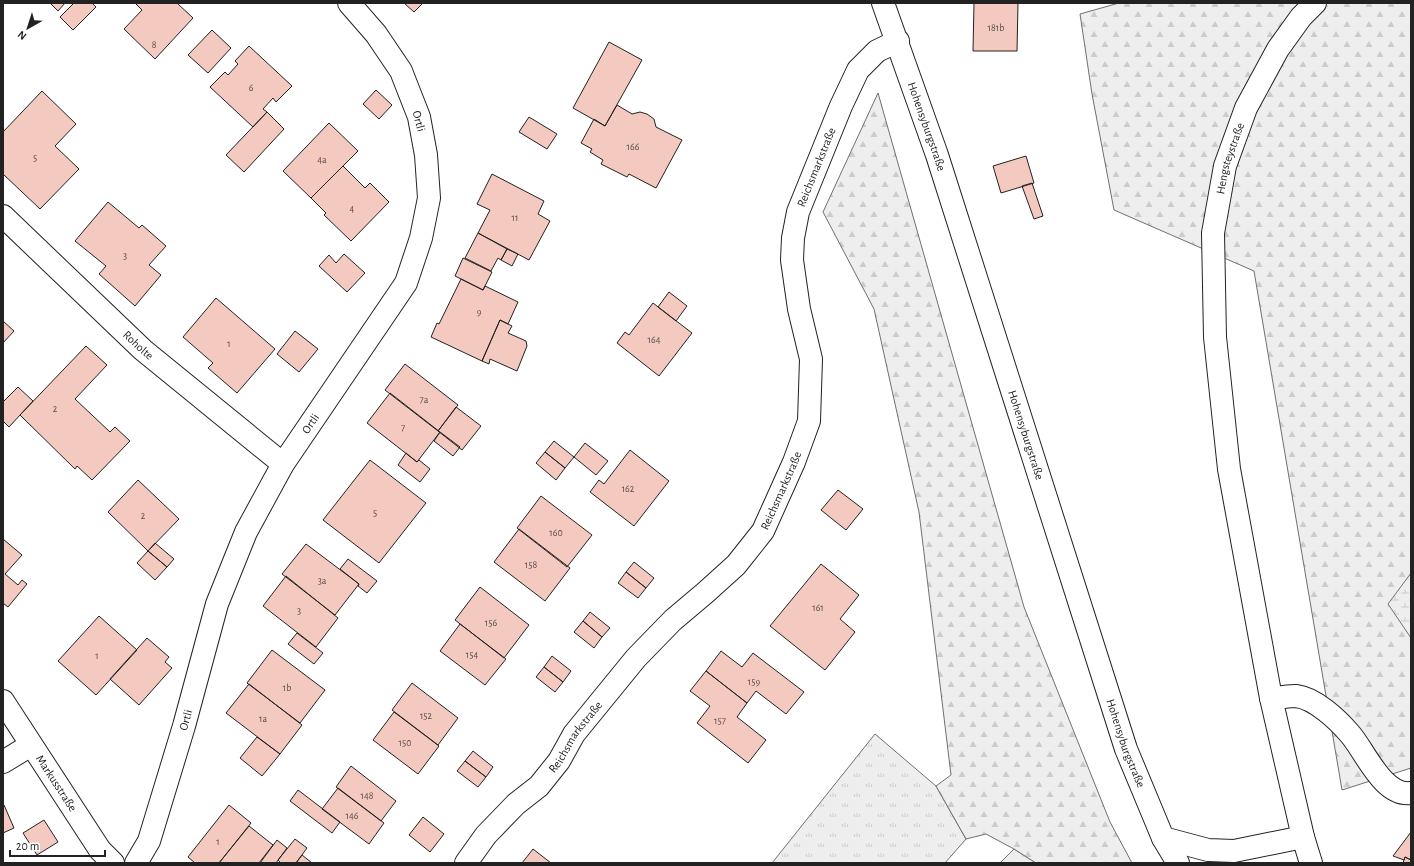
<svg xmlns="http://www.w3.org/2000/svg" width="1414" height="866" font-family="'Alegreya Sans',sans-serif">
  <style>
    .grass { fill: url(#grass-tufts); stroke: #6f6f6f }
    .forest { fill: url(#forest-firs); stroke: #6f6f6f }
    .wetland { fill: url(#wetland-marsh); stroke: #6f6f6f }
    .building { fill: #f3c9c0; stroke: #222 }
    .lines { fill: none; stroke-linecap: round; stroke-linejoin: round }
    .minor-casing { stroke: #222; stroke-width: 24 }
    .major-casing { stroke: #222; stroke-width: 24 }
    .minor { stroke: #fff; stroke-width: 22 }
    .major { stroke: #fff; stroke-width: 22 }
    .labels { text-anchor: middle; stroke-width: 3; stroke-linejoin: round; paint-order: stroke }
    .number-label { font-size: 10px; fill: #564c4a }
    .street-label { font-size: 12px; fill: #222; stroke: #fff }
  </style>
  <defs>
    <pattern id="grass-tufts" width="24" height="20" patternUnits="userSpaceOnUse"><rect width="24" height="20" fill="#eee"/><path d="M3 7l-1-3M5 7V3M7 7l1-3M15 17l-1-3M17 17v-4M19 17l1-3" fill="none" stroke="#ccc"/></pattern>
    <pattern id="forest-firs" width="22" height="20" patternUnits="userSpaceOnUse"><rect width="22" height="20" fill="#eee"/><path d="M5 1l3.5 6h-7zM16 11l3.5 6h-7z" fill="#ccc"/></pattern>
    <pattern id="wetland-marsh" width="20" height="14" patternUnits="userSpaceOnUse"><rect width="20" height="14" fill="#eee"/><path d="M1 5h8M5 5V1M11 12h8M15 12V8" fill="none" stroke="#ccc"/></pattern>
  </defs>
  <rect width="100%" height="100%" fill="#fff"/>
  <path class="grass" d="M875 734 936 786 966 839 945 863H772Z
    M1014 849 1036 863H1000Z"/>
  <path class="forest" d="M1119 3H1411V768L1342 790 1254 271 1114 210 1092 94 1080 14Z
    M878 93 1024 607 1110 822 1132 863H1036L1014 849 986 834 966 839 936 786 951 775 919 512 874 309 823 212Z"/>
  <path class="wetland" d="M1411 573V638L1388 604Z"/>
  <path class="building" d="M50 3H65L58 11Z
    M74 3H92L96 7 73 30 60 17Z
    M135 3H177L193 18 155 59 124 29 142 10Z
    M404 3H423L414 12Z
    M974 3H1018L1017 51H973Z
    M212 30 231 48 208 73 188 55Z
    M609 42 642 60 605 126 573 108Z
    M249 46 292 86 276 102 273 98 263 109 267 112 253 127 210 87 225 72 228 75 238 64 235 61Z
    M376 90 392 105 379 119 363 104Z
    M42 91 76 124 55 146 79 169 40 209 3 174V132Z
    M617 105 632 114 640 112 647 114 654 119 656 127 682 140 656 188 629 174 627 177 601 164 603 160 590 152 592 149 581 143 594 119 605 126Z
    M267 112 284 129 244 172 226 155Z
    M529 117 557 134 547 149 519 132Z
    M329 123 358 151 311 198 283 171Z
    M1026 156 1034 183 1001 193 993 166Z
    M343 166 365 188 370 183 389 202 351 241 324 215 326 213 311 198Z
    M492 174 544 201 538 214 550 221 529 260 478 233 490 210 477 204Z
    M1032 183 1043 216 1034 219 1022 186Z
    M108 202 139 228 142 225 166 246 149 265 161 275 135 306 99 274 106 266 75 241Z
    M478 233 507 249 501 260 498 258 491 271 465 258Z
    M507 249 518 254 512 266 501 260Z
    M344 254 365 273 347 292 319 266 329 255 336 263Z
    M463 258 492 272 483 290 455 276Z
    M461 279 483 290 485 286 518 302 508 324 500 320 482 361 431 337 437 323 439 324Z
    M669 292 687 306 676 321 658 307Z
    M216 298 275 349 237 393 208 368 213 363 183 337Z
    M653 303 692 333 659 376 617 343 625 332 629 335Z
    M500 320 512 326 508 333 526 341 527 346 517 371 490 359 489 364 482 361Z
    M3 321 14 331 3 343Z
    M295 331 318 349 299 372 277 354Z
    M86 346 107 365 75 399 110 432 115 427 130 441 92 480 77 466 75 469 20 415Z
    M405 364 458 405 438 431 385 390Z
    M18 387 33 401 9 427 3 421V402Z
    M390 393 440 432 417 462 367 423Z
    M456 407 481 426 462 450 438 431Z
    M440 432 460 447 453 456 434 441Z
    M554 441 574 457 565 468 545 452Z
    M585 443 608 461 596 475 574 457Z
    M630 450 669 481 634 526 590 492 599 480 604 484Z
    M545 452 565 468 556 480 536 463Z
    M406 453 417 462 419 460 430 469 420 482 398 465Z
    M370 460 426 503 379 563 323 520Z
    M138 480 179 519 148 551 108 512Z
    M838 490 863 509 846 530 821 510Z
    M541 496 592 535 567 567 517 528Z
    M519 529 570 568 545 601 494 562Z
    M3 539 22 555 5 574 18 585 22 580 27 584 8 607 3 603Z
    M155 543 174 559 167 567 148 551Z
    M306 544 359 584 335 615 282 574Z
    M148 551 167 567 155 580 137 563Z
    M348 559 377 581 367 593 358 586 359 584 340 569Z
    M634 562 654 578 646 588 626 572Z
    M821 564 859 595 840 619 855 632 825 670 770 626Z
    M626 572 646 588 638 598 618 583Z
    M286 576 338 618 316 647 263 606Z
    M480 587 529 625 504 658 455 620Z
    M590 612 610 628 602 637 583 621Z
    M99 616 137 650 96 695 58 661Z
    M583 621 602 637 594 648 574 632Z
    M460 624 506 659 485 685 440 651Z
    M297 633 323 653 314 664 288 644Z
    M147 638 169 657 165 662 172 668 139 705 110 679Z
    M272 650 325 690 300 723 247 683Z
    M721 651 742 667 753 653 804 692 786 714 756 691 747 703 706 671Z
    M552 656 571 671 563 682 544 667Z
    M544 667 563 682 555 692 536 677Z
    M706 671 747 703 737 717 766 740 748 763 697 723 710 706 690 691Z
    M412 683 458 718 438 745 392 710Z
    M249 684 302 725 280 754 226 713Z
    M394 712 439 746 418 774 373 740Z
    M257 737 280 754 262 776 240 758Z
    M473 751 493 767 486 777 465 761Z
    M465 761 486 777 478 787 457 771Z
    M351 766 396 801 381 821 336 787Z
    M338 788 384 823 369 844 322 809Z
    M298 790 340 822 332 833 290 801Z
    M4 805 14 828 3 833V806Z
    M229 805 251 823 219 863H195L188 857Z
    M423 817 444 834 430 852 409 835Z
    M44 820 58 842 37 855 23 833Z
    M249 826 273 845 259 863H219Z
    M1411 832V860L1405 857 1404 860 1393 856Z
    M295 839 307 848 296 863H281L278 860Z
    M277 840 287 848 276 863H260Z
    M533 849 551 863H522Z
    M302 855 312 863H296Z
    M1405 857 1411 860V863H1403Z"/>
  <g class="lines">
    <defs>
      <g id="minor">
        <path id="s1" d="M883 3 937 155 1126 749 1163 838 1178 863"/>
        <path id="s2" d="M3 216 143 350 283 464"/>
        <path d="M1271 698C1279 698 1288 696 1296 696 1315 698 1338 720 1350 734 1365 751 1383 797 1411 793"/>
        <path id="s3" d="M3 701 100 850 113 863"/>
        <path d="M3 762 31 745"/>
        <path d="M1163 838 1208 850 1234 851 1303 837"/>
        <path id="s4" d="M136 863 149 841 184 726 217 604 246 532 283 464 406 283 421 238 429 198 426 155 419 117 401 71 376 34 349 3"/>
        <path id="s5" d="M466 863 486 835 516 804 539 786 559 761 574 734 636 658 673 620 705 593 736 565 763 531 794 462 809 421 811 359 799 309 792 260 793 238 798 212 841 106 858 70 877 51 898 41"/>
      </g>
      <g id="major">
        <path id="s6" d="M1311 863 1303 837 1271 698 1229 469 1215 337 1213 233 1225 166 1246 108 1278 49 1301 17 1315 3"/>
      </g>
    </defs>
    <use href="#minor" class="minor-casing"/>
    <use href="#major" class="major-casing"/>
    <use href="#minor" class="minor"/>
    <use href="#major" class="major"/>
  </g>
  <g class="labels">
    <g class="number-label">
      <text x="996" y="31">181b</text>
      <text x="154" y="48">8</text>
      <text x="251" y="91">6</text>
      <text x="633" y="150">166</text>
      <text x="35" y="161">5</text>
      <text x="322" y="163">4a</text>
      <text x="352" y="212">4</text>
      <text x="515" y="221">11</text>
      <text x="125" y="259">3</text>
      <text x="479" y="315">9</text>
      <text x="654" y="343">164</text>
      <text x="229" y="347">1</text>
      <text x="424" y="403">7a</text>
      <text x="55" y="412">2</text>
      <text x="403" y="431">7</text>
      <text x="628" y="492">162</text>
      <text x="375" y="516">5</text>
      <text x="143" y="519">2</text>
      <text x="556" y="536">160</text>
      <text x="531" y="568">158</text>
      <text x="322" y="584">3a</text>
      <text x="818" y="611">161</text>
      <text x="299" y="614">3</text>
      <text x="491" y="626">156</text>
      <text x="472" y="658">154</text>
      <text x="97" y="659">1</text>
      <text x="754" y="685">159</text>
      <text x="287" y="691">1b</text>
      <text x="426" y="719">152</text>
      <text x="263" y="722">1a</text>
      <text x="720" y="724">157</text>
      <text x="405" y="746">150</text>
      <text x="367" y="799">148</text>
      <text x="352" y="819">146</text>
      <text x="218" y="845">1</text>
    </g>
    <g class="street-label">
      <text transform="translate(419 121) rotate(75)" y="4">Ortli</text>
      <text dy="4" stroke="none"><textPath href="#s1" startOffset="131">Hohensyburgstraße</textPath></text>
      <text dy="4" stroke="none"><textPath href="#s6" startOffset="716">Hengsteystraße</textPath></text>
      <text dy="4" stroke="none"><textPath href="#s5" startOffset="827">Reichsmarkstraße</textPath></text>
      <text dy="4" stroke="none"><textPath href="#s2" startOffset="187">Roholte</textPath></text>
      <text dy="4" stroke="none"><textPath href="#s4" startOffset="476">Ortli</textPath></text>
      <text dy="4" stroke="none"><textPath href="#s1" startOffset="455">Hohensyburgstraße</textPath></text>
      <text dy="4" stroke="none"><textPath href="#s5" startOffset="492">Reichsmarkstraße</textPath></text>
      <text dy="4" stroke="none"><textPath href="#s4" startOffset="152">Ortli</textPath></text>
      <text dy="4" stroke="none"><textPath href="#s5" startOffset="168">Reichsmarkstraße</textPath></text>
      <text dy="4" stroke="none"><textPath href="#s1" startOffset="779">Hohensyburgstraße</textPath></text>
      <text dy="4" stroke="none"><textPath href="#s3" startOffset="98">Markusstraße</textPath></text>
    </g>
  </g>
  <rect width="1414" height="866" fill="none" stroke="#222222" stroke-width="8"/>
  <g transform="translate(28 28) rotate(219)" stroke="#ffffff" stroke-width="3" paint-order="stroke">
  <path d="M0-3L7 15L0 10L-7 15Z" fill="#222222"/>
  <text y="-6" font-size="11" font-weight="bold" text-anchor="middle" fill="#222222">N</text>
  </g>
  <path d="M10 850v6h95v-6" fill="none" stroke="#222222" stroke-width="2"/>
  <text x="16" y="850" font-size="12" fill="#222222" stroke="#ffffff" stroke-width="3" paint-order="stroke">20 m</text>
</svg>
